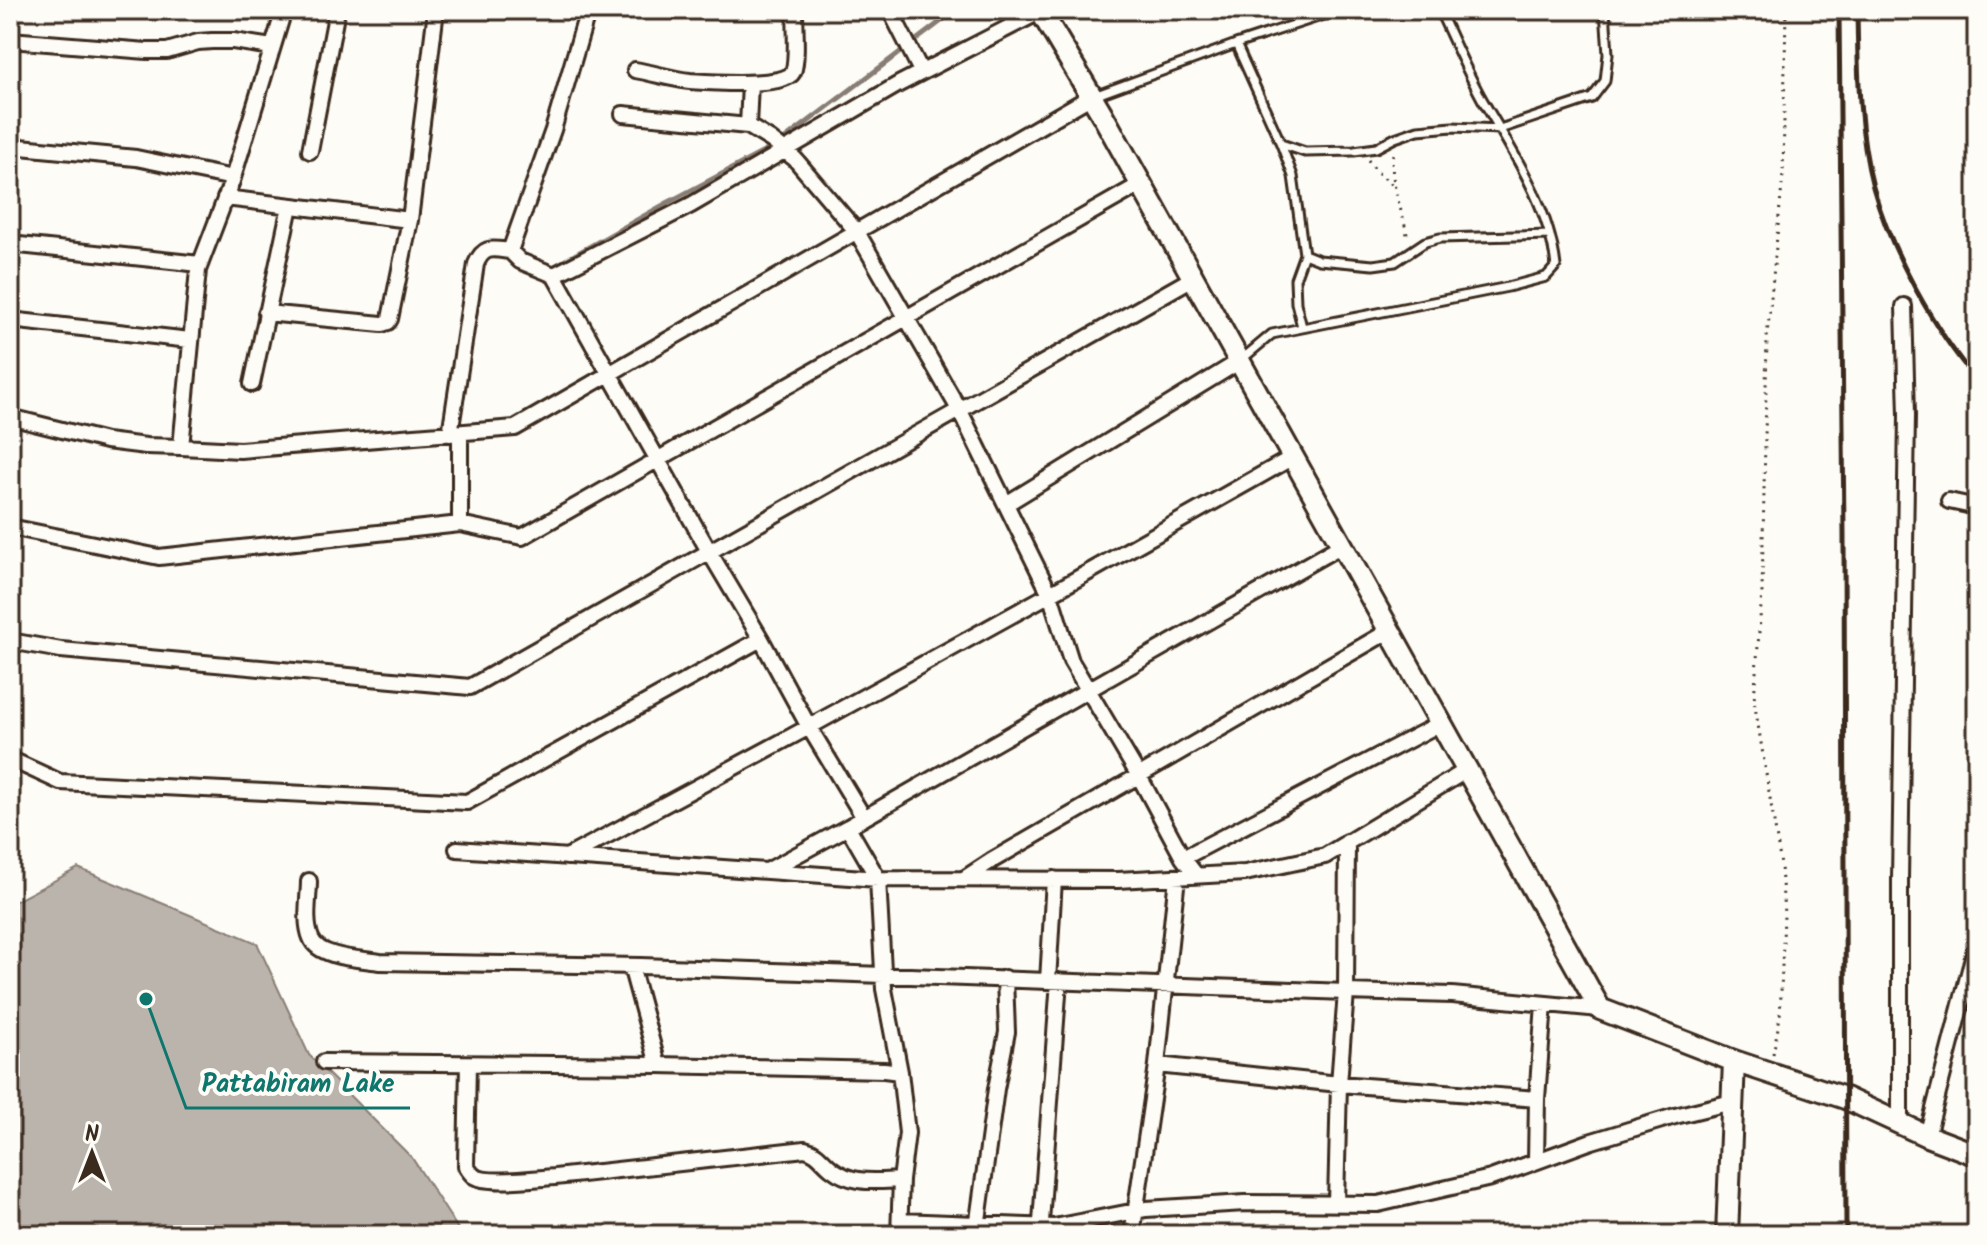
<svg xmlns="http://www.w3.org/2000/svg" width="1987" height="1245" font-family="Kalam,sans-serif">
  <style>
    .water { fill: #bbb4ad; stroke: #887d74; stroke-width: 2 }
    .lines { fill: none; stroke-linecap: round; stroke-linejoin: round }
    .stream { stroke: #887d74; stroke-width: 5 }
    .lane-casing { stroke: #3b2a1e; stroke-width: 13 }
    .street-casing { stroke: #3b2a1e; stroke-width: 20 }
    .secondary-casing { stroke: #3b2a1e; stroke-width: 26 }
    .path { stroke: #3b2a1e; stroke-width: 3; stroke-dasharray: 2 6; stroke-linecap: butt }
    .lane { stroke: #fdfcf7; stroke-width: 7 }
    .street { stroke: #fdfcf7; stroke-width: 14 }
    .secondary { stroke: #fdfcf7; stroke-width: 20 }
    .rail { stroke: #3b2a1e; stroke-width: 5 }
    .leader { fill: none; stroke: #0f766e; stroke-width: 3 }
    .callout-dot { fill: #0f766e; stroke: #fdfcf7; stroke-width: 3 }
    .callout-label { font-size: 26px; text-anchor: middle; font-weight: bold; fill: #0f766e; stroke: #fdfcf7; stroke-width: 8; stroke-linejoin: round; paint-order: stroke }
  </style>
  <rect width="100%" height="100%" fill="#fdfcf7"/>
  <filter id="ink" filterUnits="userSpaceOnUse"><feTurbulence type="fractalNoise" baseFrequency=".0125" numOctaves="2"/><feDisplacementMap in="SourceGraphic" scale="16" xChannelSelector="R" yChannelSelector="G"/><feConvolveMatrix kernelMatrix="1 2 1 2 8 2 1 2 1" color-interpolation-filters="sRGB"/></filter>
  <g filter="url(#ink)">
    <path class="water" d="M78 868 257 943 309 1055 412 1158 462 1235H10V904Z"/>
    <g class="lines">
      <path class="stream" d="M785 139 956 10
        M555 266 667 203 771 148"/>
      <defs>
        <path id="lane" d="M1236 44 1281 144 1293 176 1304 254 1295 279 1296 303 1302 327
          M1094 96 1236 44 1339 10
          M1281 144 1305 152 1354 151 1376 148 1395 138 1418 130 1453 127 1500 129 1592 98 1605 81 1608 54 1605 10
          M1304 254 1319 260 1373 265 1395 262 1425 242 1440 238 1549 235
          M1241 360 1272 334 1508 287 1546 277 1556 266C1549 205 1512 151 1482 99 1466 70 1453 39 1439 10"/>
        <path id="street" d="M284 10 232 181 198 270 181 447 240 450 515 428 1092 96
          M890 10 921 71
          M10 40 147 51H167L198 42 212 41H233L272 47
          M635 70C653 73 672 79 690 81 706 82 786 88 793 72 798 60 795 25 795 10
          M748 126 750 83
          M10 146 136 158 233 178
          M310 151 337 10
          M225 198 410 220
          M10 244 200 264
          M554 275 691 205 899 84 1041 11
          M266 313 382 324 388 322 390 319 410 220 436 10
          M10 320 190 340
          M252 384 290 206
          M10 417 106 441 146 446 181 447
          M460 433V524
          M450 434 476 264C484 245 493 249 510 251
          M1949 501 1977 507
          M1006 504 1240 361
          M10 527 159 557 460 524 522 537 1141 184
          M761 639 809 727 864 818
          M10 641 61 650 470 687 1193 278
          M10 759 60 782 467 802 761 639 710 553 554 275 520 261 510 251 553 130 588 10
          M848 827 1342 545
          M457 849 878 879 1118 880 1245 873 1325 856 1467 770
          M567 857 809 727 1050 594 960 411 857 232 795 159 771 140 748 126 623 114
          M1183 858 1441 723
          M1196 875 1183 858 1139 776 1071 661 1050 594 1293 457
          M965 878 991 861 1389 631
          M309 881C309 898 304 921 311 938 318 958 361 959 380 962L641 966 1346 992 1347 842
          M1048 981 1054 879
          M324 1062 658 1065 631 966
          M468 1064 466 1166C467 1168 472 1175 474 1176 486 1185 539 1178 555 1177L805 1149C818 1152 821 1160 831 1168 852 1185 876 1181 901 1180
          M658 1065 884 1070 900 1072 884 989 878 879 848 827 769 870
          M1157 1065 1339 1084 1537 1099 1536 1161
          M1537 1099 1544 1004
          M1900 1123V880L1907 415 1904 306
          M1927 1136 1977 942
          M1336 1203 1339 1084 1346 992 1452 995 1600 1009
          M900 1221 1054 1227 1146 1209 1245 1203 1378 1204 1491 1178 1589 1142 1675 1116 1732 1102
          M899 1235 901 1180 907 1133 900 1072
          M976 1235 996 1089 1007 1032 1005 978
          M1040 1235 1059 981
          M1132 1235 1157 1065 1177 877"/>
        <path id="secondary" d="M1040 10 1102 114 1600 1009 1734 1061 1845 1098 1927 1136 1977 1155
          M1727 1235 1734 1061"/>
      </defs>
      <use href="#lane" class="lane-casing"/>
      <use href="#street" class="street-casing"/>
      <use href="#secondary" class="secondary-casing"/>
      <path class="path" d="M1393 154C1389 184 1403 210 1408 240
        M1368 160 1376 171 1394 186
        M1773 1054 1780 1017 1784 915 1781 865 1754 700 1762 592 1767 338 1783 175 1786 10"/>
      <use href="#lane" class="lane"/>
      <use href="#street" class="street"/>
      <use href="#secondary" class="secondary"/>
      <path class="rail" d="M1839 10 1844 535 1846 1235
        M1857 10C1858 68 1858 130 1873 187 1891 252 1934 330 1977 380"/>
    </g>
  </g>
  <path class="leader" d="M146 999L186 1108H410"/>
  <circle class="callout-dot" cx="146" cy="999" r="8"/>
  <g class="callout-label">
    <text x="298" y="1092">Pattabiram Lake</text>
  </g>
  <rect width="1987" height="1245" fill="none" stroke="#fdfcf7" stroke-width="40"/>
  <rect x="20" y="20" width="1947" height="1205" fill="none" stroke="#3b2a1e" stroke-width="3" filter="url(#ink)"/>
  <g transform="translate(92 1153)" stroke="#fdfcf7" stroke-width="6" paint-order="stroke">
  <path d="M0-6L14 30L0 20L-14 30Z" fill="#3b2a1e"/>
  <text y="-12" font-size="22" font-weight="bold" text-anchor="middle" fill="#3b2a1e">N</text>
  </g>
</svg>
